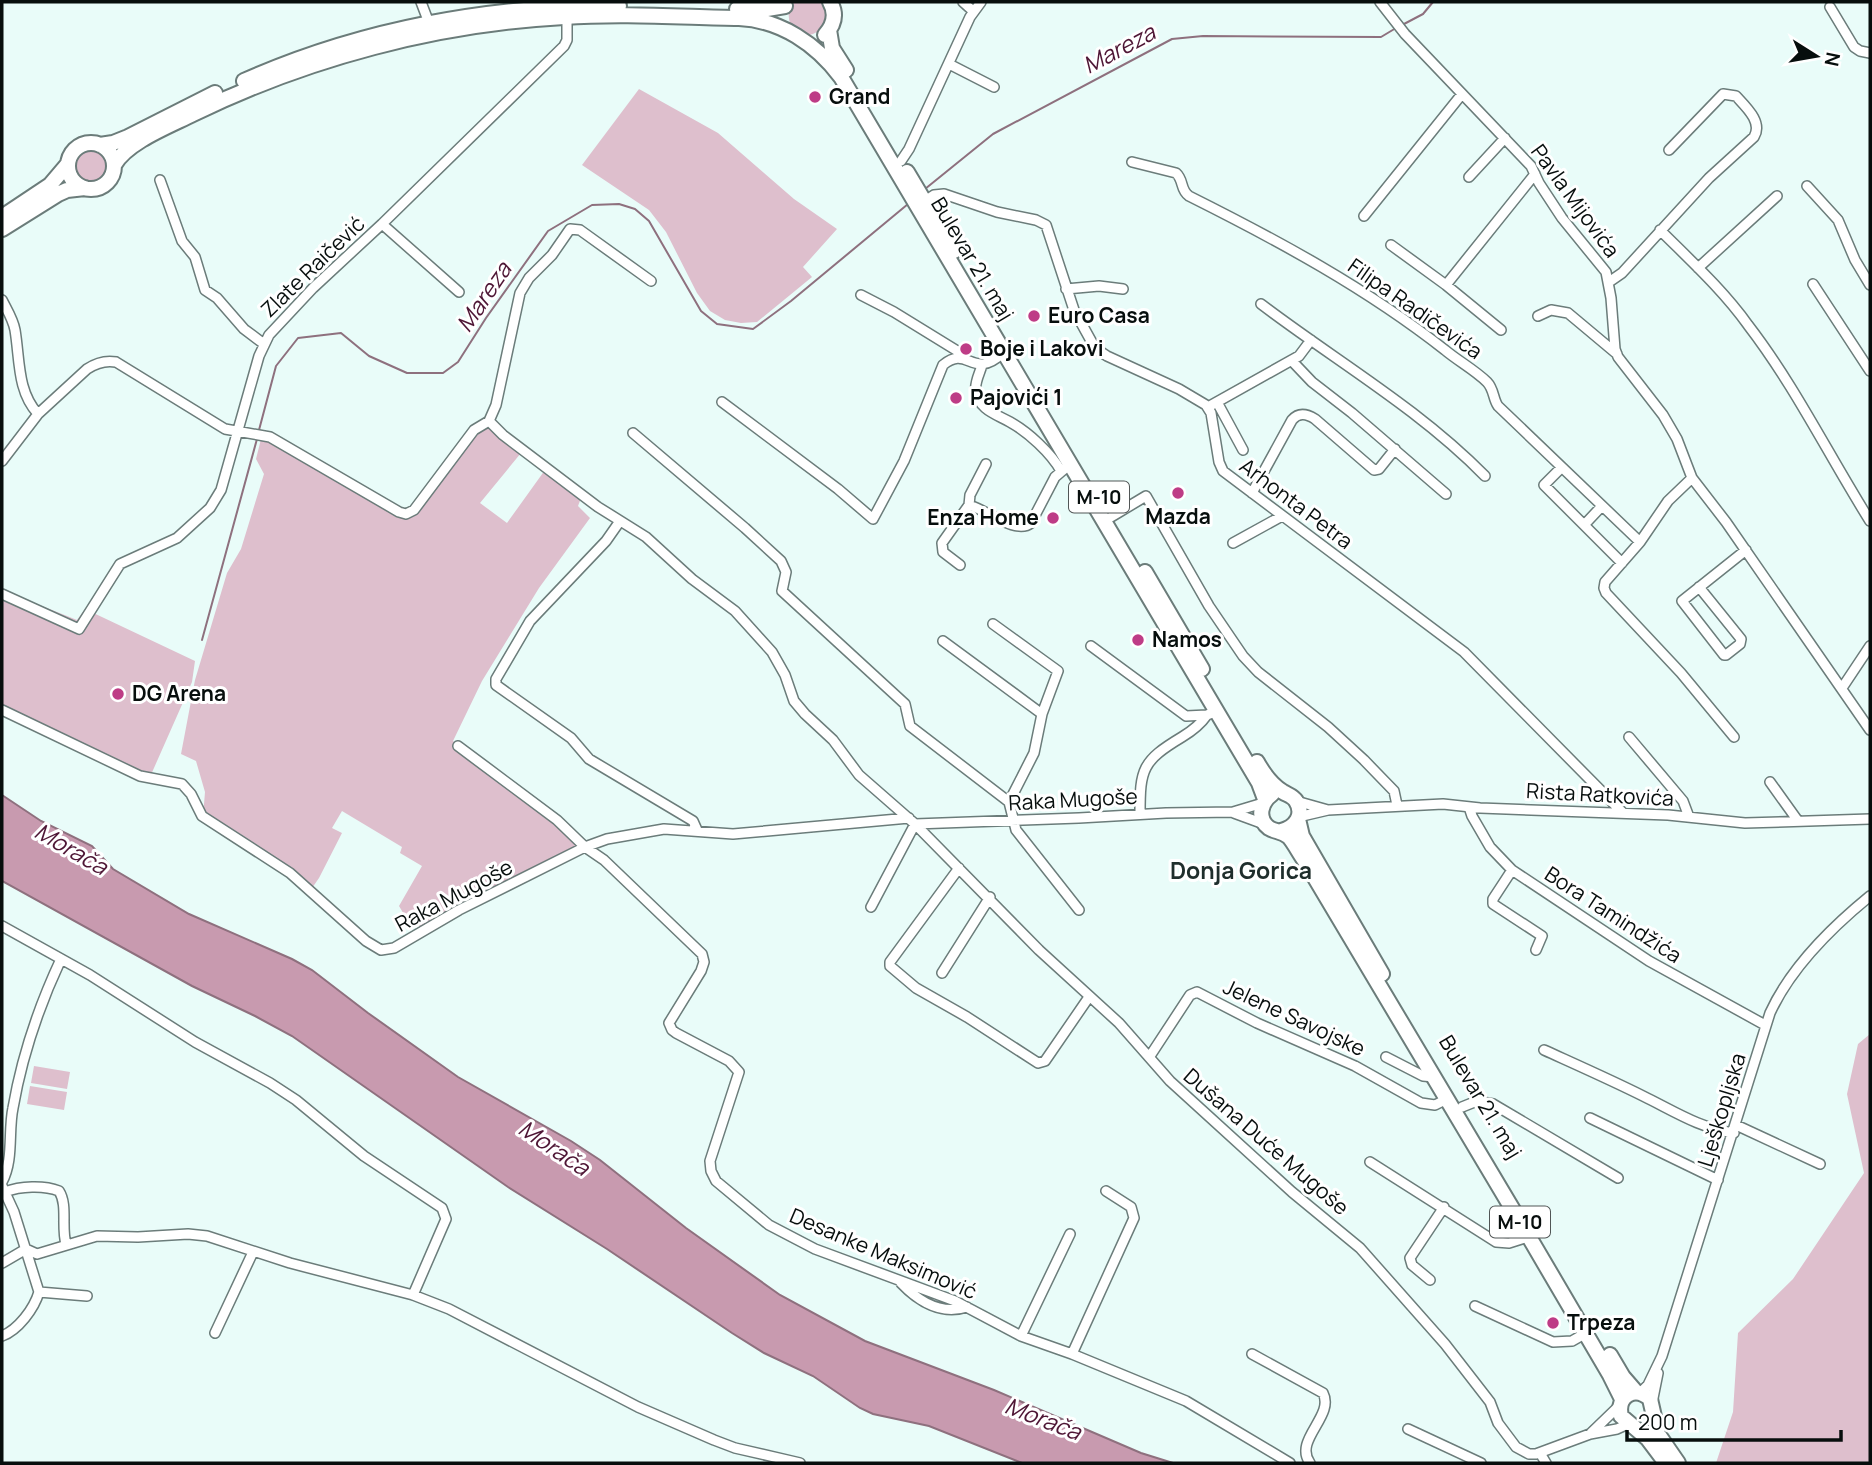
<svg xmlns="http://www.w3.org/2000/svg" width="1872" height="1465" font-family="Manrope,sans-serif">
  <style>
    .green { fill: #debfcd }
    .water { fill: #c89aaf; stroke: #8e707e; stroke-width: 2 }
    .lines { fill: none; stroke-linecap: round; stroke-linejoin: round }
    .stream { stroke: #8e707e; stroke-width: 2 }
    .minor-casing { stroke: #6b7c7a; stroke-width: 12 }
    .primary-casing { stroke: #6b7c7a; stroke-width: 18 }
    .minor { stroke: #fff; stroke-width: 9 }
    .primary { stroke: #fff; stroke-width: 14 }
    .poi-dot { fill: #be3c86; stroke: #fff; stroke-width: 2.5 }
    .labels { text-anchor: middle; stroke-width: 6; stroke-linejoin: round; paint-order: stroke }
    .shield { fill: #fff; stroke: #515656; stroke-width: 2 }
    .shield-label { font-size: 19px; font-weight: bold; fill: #070e0d }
    .poi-label { font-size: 21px; font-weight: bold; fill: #070e0d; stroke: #fff; text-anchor: start }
    .street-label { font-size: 21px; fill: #070e0d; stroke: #fff }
    .water-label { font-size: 23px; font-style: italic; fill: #4e1635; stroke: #fff }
    .neighbourhood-label { font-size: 23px; font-weight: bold; fill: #1f2e2c; stroke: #fff }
  </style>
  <rect width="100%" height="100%" fill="#e9fcf9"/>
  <path class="green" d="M793 2H824L829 16C814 53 776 29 793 2Z
    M639 89 718 133 794 199 837 229 803 267 812 277 757 322 741 323 725 320 710 311 697 293 666 232 649 210 582 165Z
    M73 167a17 17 0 1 1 34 0a17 17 0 1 1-34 0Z
    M488 426 521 453 480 503 507 523 545 470 581 498 578 506 590 518 539 588 482 681 453 741 496 773 493 779 554 820 581 845 426 929 408 921 399 906 422 866 400 853 402 847 342 811 332 828 342 833 319 878 310 891 203 816 205 792 196 761 181 754 195 680 227 573 241 549 264 474 256 459 262 435 409 517 476 432Z
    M2 590 77 620 85 609 195 661 192 682 150 777 2 708Z
    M1870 1034V1463H1716L1733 1412 1738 1333 1793 1279 1864 1173 1847 1094 1858 1044Z
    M34 1066 70 1072 67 1089 31 1083Z
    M30 1086 67 1092 64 1110 27 1104Z"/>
  <path class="water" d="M2 795 41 821 92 846 113 869 189 914 292 959 312 970 368 1013 458 1077 571 1141 600 1160 686 1228 780 1295 865 1341 994 1390 1141 1453 1173 1463H1022L929 1426 873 1414 860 1408 813 1376 764 1353 732 1333 607 1249 508 1187 292 1036 255 1016 192 986 2 881Z"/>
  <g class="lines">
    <path class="stream" d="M1404 24 1423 14 1433 2
      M925 189 993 134 1172 39 1203 36 1381 37 1396 28
      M259 430 276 366 298 338 341 333 369 356 407 373H443L458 362 486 318 548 231 592 205 619 204 635 209 649 221 701 311 717 324 753 329 791 301 908 204
      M202 640 257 439"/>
    <defs>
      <path id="minor" d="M421 2 429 23
        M963 2 973 11
        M1380 2 1405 34 1531 166 1539 183 1562 218 1606 272 1611 298 1615 349 1618 357 1663 415 1677 439 1692 478 1726 522 1870 730
        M1830 7 1854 47 1860 51 1870 53
        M949 64 994 87
        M901 161 909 149 970 17 981 2
        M1132 162 1176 173C1184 180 1180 190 1189 196 1279 241 1366 288 1445 350 1458 361 1475 370 1487 382 1494 389 1493 399 1498 406L1640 542
        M1469 177 1505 138
        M160 180 182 241 195 257 205 290 217 298 244 329 264 344
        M1807 186 1838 220 1855 260 1870 285
        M925 201 934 195 944 194 997 212 1036 220 1046 225 1074 310 1095 348 1107 356 1179 389 1206 405 1211 413 1219 462 1223 471 1464 652 1623 813
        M1364 216 1462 94
        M382 224 459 292
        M1660 230C1690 260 1723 290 1748 325 1795 386 1829 456 1870 521
        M1391 245 1446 285 1501 330
        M1698 268 1777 196
        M1609 282 1622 273 1709 178 1754 137C1763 122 1746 107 1736 96L1723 94 1669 150
        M1813 284 1870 371
        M1446 285 1535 174
        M1066 289 1099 286 1123 289
        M861 295 894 312 959 352 962 358
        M2 300C7 310 13 319 15 330 20 360 17 391 38 414
        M1261 304C1336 361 1418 408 1485 476
        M1538 316 1551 310 1568 313 1617 354
        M1292 361 1312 382 1352 413 1446 494
        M982 365C980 373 974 383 976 391 979 410 996 414 1010 422 1028 432 1051 453 1061 471
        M722 402 838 489 873 519 904 461 943 365C968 344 972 381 1003 353
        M1217 402 1243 450
        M1208 407 1299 356 1311 340
        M489 421 503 435 598 507 646 537 692 579 735 611 772 652 785 675 794 701 805 714 833 740 859 775 915 824 1039 950 1119 1023 1170 1081 1292 1192 1360 1248 1445 1344 1490 1402 1498 1423 1516 1447 1529 1454H1536L1590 1434 1617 1429 1628 1424
        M633 433 745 528 781 561 786 572 782 591 905 704 910 726 1009 802
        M2 461 38 414 87 369C96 363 105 360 116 362L225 429 270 437 399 512 406 514 414 510 474 430 489 421 496 405 520 293 529 278 552 255 570 229 580 230 651 281
        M1561 468 1544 485 1622 563
        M1692 478 1668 501 1640 542 1605 582 1604 588 1606 593 1681 673 1734 737
        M1252 493 1292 420C1299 412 1307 414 1315 419L1374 470 1379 469 1395 449
        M969 505 970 495 986 464
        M1111 517 1146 496 1209 606 1243 656 1258 672 1328 727 1364 760 1394 791 1397 805
        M620 521 606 541 530 621 496 679V685L571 738 589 759 693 821 697 830
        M1585 524 1602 506
        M1233 543 1282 516
        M960 565 943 552 942 543 969 505C987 510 1016 535 1031 523L1055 477 1069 465
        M1699 587 1741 639 1740 644 1726 655H1724L1682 601 1746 550
        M2 594 79 629 120 564 177 538 210 508 221 490 259 356 269 335 313 288 382 224 564 46 567 40V16
        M993 624 1058 671 1042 714 1034 753 1009 802 1016 830 1079 910
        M943 641 1042 714
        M1091 646 1186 716 1207 715 1217 711
        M1842 688 1870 646
        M2 710 140 776 182 784 191 794 202 816 290 873 366 941 381 950 394 948 459 910 585 847 607 839 664 829 733 834 909 818
        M1629 737 1683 801 1689 817
        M458 746 557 820 585 847 604 860 702 954 704 962 701 971 669 1023 672 1030 676 1033 729 1061 739 1072 710 1161 711 1171 716 1181 769 1225 815 1249 955 1301 1021 1336 1072 1354 1186 1401 1290 1463
        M1770 782 1798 821
        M1296 801 1328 810
        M1469 807 1472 816 1490 847 1512 870 1649 961 1765 1025
        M1234 813 1264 824
        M1140 814C1140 769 1142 761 1182 737 1192 731 1200 725 1207 715
        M1298 817 1328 810 1443 804 1480 808 1668 815 1745 823 1870 819
        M915 824 1079 818 1166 813 1233 812 1263 803
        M959 868 890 962V966L916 988 967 1017 1038 1063 1045 1061 1089 997
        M1512 870 1493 899V904L1542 936 1536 950
        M871 907 915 824
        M2 926 90 975 195 1042 270 1083 296 1100 364 1156 442 1208 446 1219 413 1295
        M942 973 990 897
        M1544 1050C1577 1065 1611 1080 1643 1096 1674 1111 1699 1128 1734 1133
        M1150 1056 1190 995 1197 992 1257 1023 1355 1066 1421 1103 1435 1105 1447 1099
        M1386 1057 1423 1076 1434 1077
        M1462 1107 1477 1101 1493 1104 1618 1178
        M1590 1118 1718 1180
        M1736 1125 1820 1164
        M1370 1162 1496 1242 1509 1243 1528 1237
        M2 1182C14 1160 8 1131 13 1108 22 1056 39 1006 61 959
        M2 1186 14 1212 39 1292C34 1309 18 1330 2 1336
        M5 1192C20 1186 44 1185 59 1191 68 1205 61 1227 66 1244
        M26 1249 37 1254 97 1236 138 1237 188 1234 207 1236 290 1263 413 1295 449 1309 638 1407 714 1440 735 1448 800 1463
        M2 1263 26 1249
        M1430 1280 1412 1265 1410 1258 1444 1207
        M901 1283C919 1302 942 1315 967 1307
        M39 1292 87 1296
        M1475 1306 1553 1342 1572 1341 1586 1333
        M215 1333 253 1252
        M1021 1336 1070 1234
        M1072 1354 1134 1218 1131 1207 1106 1191
        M1252 1354 1323 1393C1335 1416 1293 1440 1310 1463
        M1641 1392 1648 1385 1662 1356 1770 1013C1791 967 1832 927 1870 896
        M1652 1403 1658 1373
        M1408 1429 1481 1463
        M1591 1433 1620 1405
        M1540 1453 1546 1463"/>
      <path id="primary" d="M737 9H767L785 6
        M829 30 832 48 846 70
        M825 35C834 25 837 14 830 2
        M244 81C361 29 491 5 619 6
        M68 166a23 23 0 1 1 46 0a23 23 0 1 1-46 0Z
        M100 145 113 143 128 137 215 93
        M114 165C127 142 169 126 193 114 308 58 436 24 564 17 622 13 681 17 739 18 781 20 816 44 841 77L1259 783 1265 799
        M907 172 954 251
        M2 217 50 185 67 165
        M2 229 58 194 67 190 85 188
        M1145 572 1202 669
        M1257 762C1263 773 1272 785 1283 792 1288 795 1293 796 1296 801 1305 815 1295 828 1281 831
        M1272 794C1261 802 1256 818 1269 828 1276 832 1282 831 1289 837 1295 844 1299 853 1305 861L1532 1242 1610 1375 1622 1399
        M1298 819 1302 836 1382 974
        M1610 1355 1623 1377 1636 1392
        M1666 1463 1648 1439 1621 1416C1616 1396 1635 1385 1650 1399L1658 1434 1678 1463"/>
    </defs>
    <use href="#minor" class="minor-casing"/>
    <use href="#primary" class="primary-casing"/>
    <use href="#minor" class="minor"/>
    <use href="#primary" class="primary"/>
  </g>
  <g class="poi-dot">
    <circle cx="815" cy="97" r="7"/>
    <circle cx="1034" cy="316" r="7"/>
    <circle cx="966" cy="349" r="7"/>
    <circle cx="956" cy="398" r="7"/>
    <circle cx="1178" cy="493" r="7"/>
    <circle cx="1053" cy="518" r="7"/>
    <circle cx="1138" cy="640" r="7"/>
    <circle cx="118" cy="694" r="7"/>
    <circle cx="1553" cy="1323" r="7"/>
  </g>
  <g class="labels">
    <g class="shield">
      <rect x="1069" y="481.5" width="60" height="31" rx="5"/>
      <rect x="1490" y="1206.5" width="60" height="31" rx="5"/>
    </g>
    <g class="shield-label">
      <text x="1099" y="504">M-10</text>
      <text x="1520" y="1229">M-10</text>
    </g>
    <g class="poi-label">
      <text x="829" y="104">Grand</text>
      <text x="1048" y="323">Euro Casa</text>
      <text x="980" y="356">Boje i Lakovi</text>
      <text x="970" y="405">Pajovići 1</text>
      <text x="1178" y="524" text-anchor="middle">Mazda</text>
      <text x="1039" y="525" text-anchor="end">Enza Home</text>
      <text x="1152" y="647">Namos</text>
      <text x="132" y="701">DG Arena</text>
      <text x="1567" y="1330">Trpeza</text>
    </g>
    <g class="street-label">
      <text transform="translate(1575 201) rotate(54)" y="7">Pavla Mijovića</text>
      <text transform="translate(972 259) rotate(59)" y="7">Bulevar 21. maj</text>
      <text transform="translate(313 267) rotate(-44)" y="7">Zlate Raičević</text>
      <text transform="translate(1415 309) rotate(35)" y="7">Filipa Radičevića</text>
      <text transform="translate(1296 504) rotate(37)" y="7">Arhonta Petra</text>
      <text transform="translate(1600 795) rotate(3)" y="7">Rista Ratkovića</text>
      <text transform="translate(1073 800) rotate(-3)" y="7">Raka Mugoše</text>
      <text transform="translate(454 896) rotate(-28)" y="7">Raka Mugoše</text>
      <text transform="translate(1613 915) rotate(33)" y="7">Bora Tamindžića</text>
      <text transform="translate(1294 1018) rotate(25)" y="7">Jelene Savojske</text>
      <text transform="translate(1480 1097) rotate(59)" y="7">Bulevar 21. maj</text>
      <text transform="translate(1722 1110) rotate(-73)" y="7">Lješkopljska</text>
      <text transform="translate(1266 1142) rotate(41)" y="7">Dušana Duće Mugoše</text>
      <text transform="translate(883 1254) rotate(23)" y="7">Desanke Maksimović</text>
    </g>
    <g class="water-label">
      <text transform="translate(1119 49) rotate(-28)" y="8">Mareza</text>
      <text transform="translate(484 297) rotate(-56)" y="8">Mareza</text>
      <text transform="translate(71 849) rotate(30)" y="8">Morača</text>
      <text transform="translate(554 1148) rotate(34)" y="8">Morača</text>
      <text transform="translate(1043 1419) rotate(21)" y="8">Morača</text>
    </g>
    <g class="neighbourhood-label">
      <text x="1241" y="879">Donja Gorica</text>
    </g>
  </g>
  <rect width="1872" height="1465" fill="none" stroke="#070e0d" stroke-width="7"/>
  <g transform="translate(1816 56) rotate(101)" stroke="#ffffff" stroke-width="5" paint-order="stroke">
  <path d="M0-5L12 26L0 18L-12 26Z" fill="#070e0d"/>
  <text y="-10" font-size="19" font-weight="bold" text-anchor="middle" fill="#070e0d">N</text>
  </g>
  <path d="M1627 1430v10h214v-10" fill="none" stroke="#070e0d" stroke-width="3.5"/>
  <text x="1638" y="1430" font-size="21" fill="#070e0d" stroke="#ffffff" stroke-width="5" paint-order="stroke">200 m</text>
</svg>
